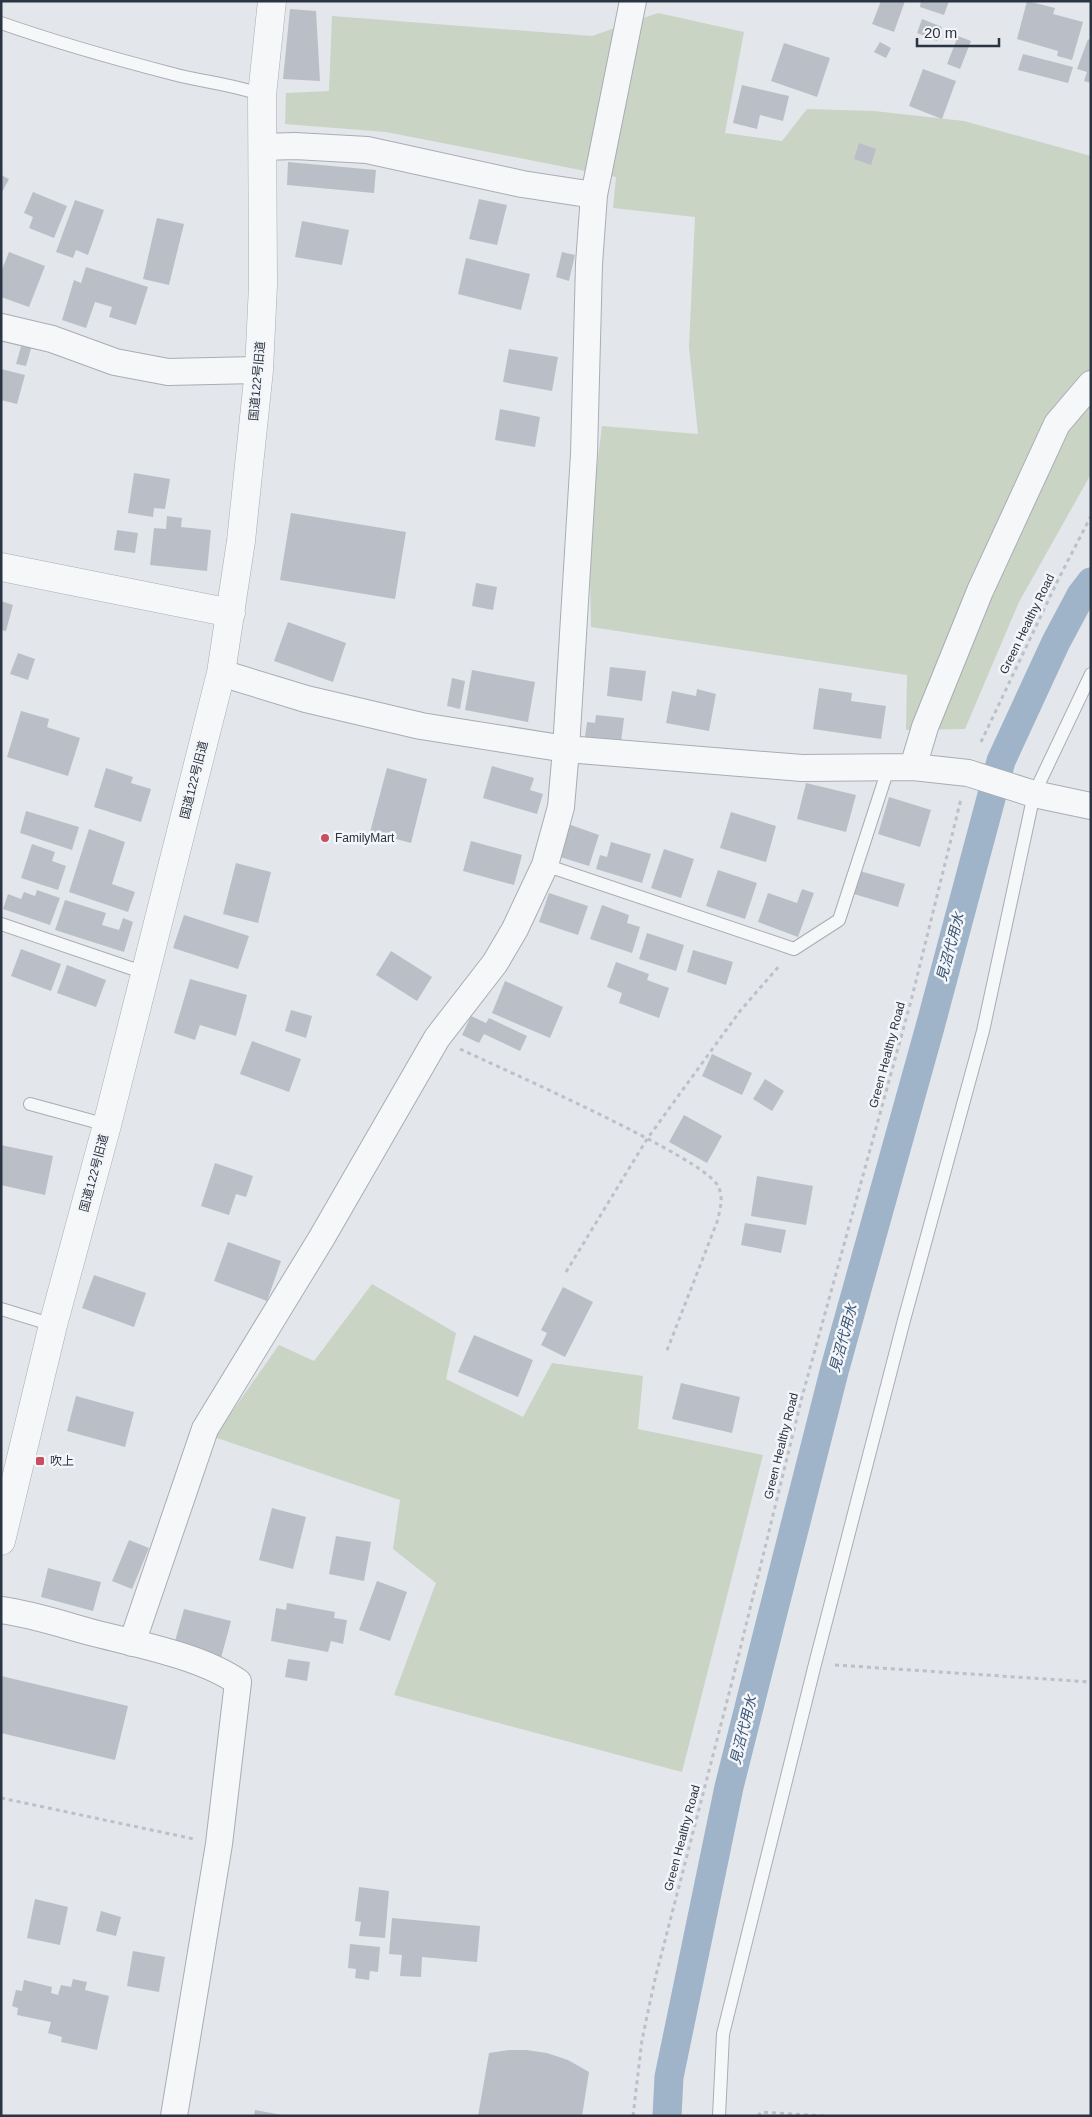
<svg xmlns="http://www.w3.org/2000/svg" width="1092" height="2117" font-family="Helvetica,'Noto Sans JP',sans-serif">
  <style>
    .green { fill: #c9d4c5 }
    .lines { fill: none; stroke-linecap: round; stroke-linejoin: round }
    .canal { stroke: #a0b4c9; stroke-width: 29 }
    .building { fill: #babfc7 }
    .service-casing { stroke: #a8adb5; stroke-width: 14 }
    .minor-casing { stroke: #a8adb5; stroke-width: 28 }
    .tertiary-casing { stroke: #a8adb5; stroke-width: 29 }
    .path { stroke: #bdc0c6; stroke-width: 3; stroke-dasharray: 4 4; stroke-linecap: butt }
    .service { stroke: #f6f7f9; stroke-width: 12 }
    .minor { stroke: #f6f7f9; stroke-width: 26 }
    .tertiary { stroke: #f6f7f9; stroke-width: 28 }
    .poi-dot { fill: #ca4e61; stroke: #f3f5f8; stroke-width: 2 }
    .labels { text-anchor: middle; stroke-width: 5; stroke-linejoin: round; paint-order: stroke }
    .street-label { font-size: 12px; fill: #2b3442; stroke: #f3f5f8 }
    .poi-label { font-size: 12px; fill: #2b3442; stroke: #f3f5f8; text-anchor: start }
    .water-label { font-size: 14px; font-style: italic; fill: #375375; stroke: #f3f5f8 }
  </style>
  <rect width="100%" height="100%" fill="#e3e6eb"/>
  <path class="green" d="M658 13 744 32 725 133 782 141 807 109 874 111 964 121 1091 156V474L1019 602 965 729 906 730 907 675 591 627 589 530 602 426 698 434 689 347 695 217 613 208 616 177 386 132 285 124 286 93 329 91 332 16 592 36Z
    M372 1284 456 1333 446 1379 523 1417 552 1363 643 1376 638 1429 763 1455 682 1772 394 1695 436 1583 393 1549 400 1500 214 1437 279 1345 314 1361Z"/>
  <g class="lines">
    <path class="canal" d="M667 2116 669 2077 729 1787 769 1628 835 1368 930 1027 1001 761 1056 642 1081 595 1091 582"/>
  </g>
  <path class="building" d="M881 1H905L894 32 872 24Z
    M921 1H949L944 15 920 7Z
    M1027 1 1055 8 1053 14 1083 22 1072 60 1057 56 1058 51 1017 39Z
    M290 9 316 11 320 81 283 79Z
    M922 19 942 27 937 41 917 33Z
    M958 36 971 41 960 69 947 64Z
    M1088 39 1091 41V83L1084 81 1087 72 1077 69Z
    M880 42 891 48 886 58 874 52Z
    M784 43 830 58 817 97 771 81Z
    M1023 54 1073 67 1068 83 1018 70Z
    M923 69 956 81 942 119 909 106Z
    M742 85 789 96 783 121 760 115 757 129 733 123Z
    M859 143 876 149 871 165 854 159Z
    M288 162 376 170 374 193 287 185Z
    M1 175 9 179 1 194Z
    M33 192 67 206 54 238 29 228 33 217 24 213Z
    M479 199 507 205 497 245 469 239Z
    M75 200 104 210 88 255 76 250 73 258 56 252Z
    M157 218 184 224 169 285 143 279Z
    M302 221 349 230 342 265 295 257Z
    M9 252 45 266 29 307 1 297V272Z
    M562 252 575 255 569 281 556 277Z
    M466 258 530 274 521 310 458 294Z
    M86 267 148 287 136 325 109 317 112 307 95 302 86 328 62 320 74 280 81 283Z
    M22 343 32 345 26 366 16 364Z
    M509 349 558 357 552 391 503 382Z
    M1 369 25 375 17 404 1 400Z
    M500 409 540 417 535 447 495 440Z
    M134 473 170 479 165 509 154 508 153 517 128 513Z
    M291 513 406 532 395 599 280 580Z
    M167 516 182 518 181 527 211 530 207 571 150 565 154 528 166 529Z
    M117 530 138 533 135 553 114 550Z
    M476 583 497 587 493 610 472 606Z
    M1 601 13 605 6 631 1 630Z
    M288 622 346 643 333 682 274 661Z
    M18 653 35 659 28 680 10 674Z
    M610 667 646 671 642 701 607 696Z
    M472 670 535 682 528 722 465 710Z
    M452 678 465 681 460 709 447 706Z
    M819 688 852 693 851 701 886 706 881 739 813 729Z
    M697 689 716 694 709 731 666 723 672 691 696 696Z
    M21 711 49 719 47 727 80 738 68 776 7 757Z
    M596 715 624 718 621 742 585 737 587 722 595 723Z
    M492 766 534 778 530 790 543 794 537 814 483 798Z
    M106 768 133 777 131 783 151 789 141 822 94 807Z
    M387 768 427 779 411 843 370 832Z
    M806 783 856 795 846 832 797 819Z
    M889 797 931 810 920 847 878 834Z
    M26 811 79 827 72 850 20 833Z
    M731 812 776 826 766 862 720 848Z
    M568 824 599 835 589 866 557 856Z
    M89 829 125 842 112 884 135 892 128 912 69 892Z
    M471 841 522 855 514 885 463 871Z
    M611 842 651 854 642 883 596 869 600 855 607 857Z
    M32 844 55 852 52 861 66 866 58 890 21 878Z
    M664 849 694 859 681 898 651 888Z
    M236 863 271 872 258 923 223 914Z
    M718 870 757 883 745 919 706 906Z
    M860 871 905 884 898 907 854 894Z
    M802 889 814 893 798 937 758 922 768 893 797 903Z
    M37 890 60 898 50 925 3 909 8 894 21 899 24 892 35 896Z
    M549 893 588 906 578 935 539 922Z
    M65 900 106 913 102 925 119 930 123 918 133 922 124 952 55 930Z
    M602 905 629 915 627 923 640 927 632 953 590 939Z
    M184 915 249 936 238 969 173 948Z
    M647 933 684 945 676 971 639 959Z
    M21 949 61 964 51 991 11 976Z
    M693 950 733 962 726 985 687 972Z
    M391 951 432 977 417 1001 376 975Z
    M616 962 649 974 647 980 669 988 659 1018 619 1003 622 993 607 987Z
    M67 965 106 980 96 1007 57 993Z
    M190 979 247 995 236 1036 200 1025 195 1040 174 1033Z
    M505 981 563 1007 550 1038 492 1013Z
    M291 1010 312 1016 306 1038 285 1031Z
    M471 1016 486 1023 489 1018 527 1036 520 1051 484 1034 479 1043 462 1035Z
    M252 1041 301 1059 289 1092 240 1074Z
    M712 1054 752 1073 742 1095 702 1076Z
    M765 1079 784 1091 772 1111 753 1099Z
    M684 1115 722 1136 707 1163 669 1142Z
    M1 1145 53 1156 45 1195 1 1185Z
    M215 1163 253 1176 246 1197 236 1194 229 1215 201 1206Z
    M757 1176 813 1186 806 1225 751 1216Z
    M745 1223 786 1230 781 1253 741 1245Z
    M228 1242 281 1261 267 1301 214 1281Z
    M94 1275 146 1293 134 1327 82 1308Z
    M563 1287 593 1302 565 1357 541 1345 547 1333 541 1330Z
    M474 1335 533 1360 518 1397 458 1372Z
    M681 1383 740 1397 732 1433 672 1419Z
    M76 1396 134 1412 125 1447 67 1431Z
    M272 1508 306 1517 293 1569 259 1560Z
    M336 1536 371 1542 364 1581 329 1574Z
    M129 1540 149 1548 132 1589 112 1581Z
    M48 1568 101 1582 93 1611 41 1597Z
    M377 1581 407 1592 390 1641 359 1630Z
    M287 1603 335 1612 334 1618 347 1620 343 1644 331 1641 328 1652 271 1641 276 1608 286 1610Z
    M184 1609 231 1621 221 1658 174 1645Z
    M288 1659 310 1662 307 1681 285 1677Z
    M1 1676 128 1706 115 1760 1 1733Z
    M359 1887 389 1891 385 1938 359 1936 361 1922 355 1921Z
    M35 1899 68 1907 60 1945 27 1938Z
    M101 1911 121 1917 116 1936 96 1931Z
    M392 1918 480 1926 477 1962 422 1957 421 1977 400 1976 402 1955 389 1954Z
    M350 1944 380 1947 378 1972 370 1971 369 1980 355 1978 356 1969 348 1968Z
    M133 1951 165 1957 159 1992 127 1986Z
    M73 1979 87 1982 85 1990 109 1996 97 2050 61 2042 62 2037 48 2033 51 2022 17 2015 18 2008 12 2006 16 1990 22 1991 24 1980 52 1987 51 1993 58 1995 61 1985 71 1987Z
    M509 2050H526L547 2053 568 2060 589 2072 582 2116H478L489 2053Z
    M255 2110 282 2115V2116H254Z"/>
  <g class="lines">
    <defs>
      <path id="service" d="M1 23C58 43 115 59 173 74 203 82 233 84 262 95
        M545 865 794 949 839 920 889 766
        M1 924 145 973
        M30 1104 107 1125
        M1 1309 53 1325
        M719 2116 723 2034 815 1664 904 1320 983 1031 1034 794 1091 674"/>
      <path id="minor" d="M262 147 295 146 367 150 522 184 594 195
        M1 327 52 339 115 362 168 372 259 370
        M221 673 306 699 421 726 566 749 802 768 913 767 968 773 1034 794 1091 806
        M913 767 925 727 980 591 1057 424 1091 384
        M1 1610C31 1614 61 1624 90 1632 136 1644 201 1656 238 1682L219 1844 174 2116
        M132 1643 205 1429 321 1239 437 1038 495 963 515 929 545 865 561 807 566 749 584 454 589 264 594 195 633 1"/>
      <path id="tertiary" d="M1 567 231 613
        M1 1541 53 1325 107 1125 221 673 241 541 259 370 263 285 262 95 272 1"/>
    </defs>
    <use href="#service" class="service-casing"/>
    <use href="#minor" class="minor-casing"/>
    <use href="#tertiary" class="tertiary-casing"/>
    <path class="path" d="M981 742 1057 582 1091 516
      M460 1049C500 1068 705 1158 718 1186 724 1198 720 1210 717 1222L666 1353
      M566 1272 647 1139 740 1011 780 965
      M835 1665 1091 1682
      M1 1798 194 1839
      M633 2116 642 2040 655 1979 733 1678 802 1397 911 1001 961 799
      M758 2116 761 2112 824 2116"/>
    <use href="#service" class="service"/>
    <use href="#minor" class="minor"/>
    <use href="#tertiary" class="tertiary"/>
  </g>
  <g class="poi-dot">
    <circle cx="325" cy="838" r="5"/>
    <rect x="35" y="1456" width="10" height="10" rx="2.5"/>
  </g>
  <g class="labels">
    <g class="street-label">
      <text transform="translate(257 381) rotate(-85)" y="4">国道122号旧道</text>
      <text transform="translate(1027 624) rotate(-64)" y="4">Green Healthy Road</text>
      <text transform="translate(194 780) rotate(-76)" y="4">国道122号旧道</text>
      <text transform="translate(887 1055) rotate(-75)" y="4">Green Healthy Road</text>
      <text transform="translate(94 1173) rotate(-75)" y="4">国道122号旧道</text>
      <text transform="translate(781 1446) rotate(-76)" y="4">Green Healthy Road</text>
      <text transform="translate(682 1838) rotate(-75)" y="4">Green Healthy Road</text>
    </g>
    <g class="poi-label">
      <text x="335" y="842">FamilyMart</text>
      <text x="50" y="1465">吹上</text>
    </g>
    <g class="water-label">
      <text transform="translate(950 947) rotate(-75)" y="5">見沼代用水</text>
      <text transform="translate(843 1338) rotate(-75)" y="5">見沼代用水</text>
      <text transform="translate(743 1730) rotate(-76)" y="5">見沼代用水</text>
    </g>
  </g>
  <rect width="1092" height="2117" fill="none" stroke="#2b3442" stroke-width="5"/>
  <path d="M917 38v8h82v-8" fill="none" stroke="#2b3442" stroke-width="2.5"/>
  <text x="924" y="38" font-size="15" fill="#2b3442" stroke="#f3f5f8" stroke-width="4" paint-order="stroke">20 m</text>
</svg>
